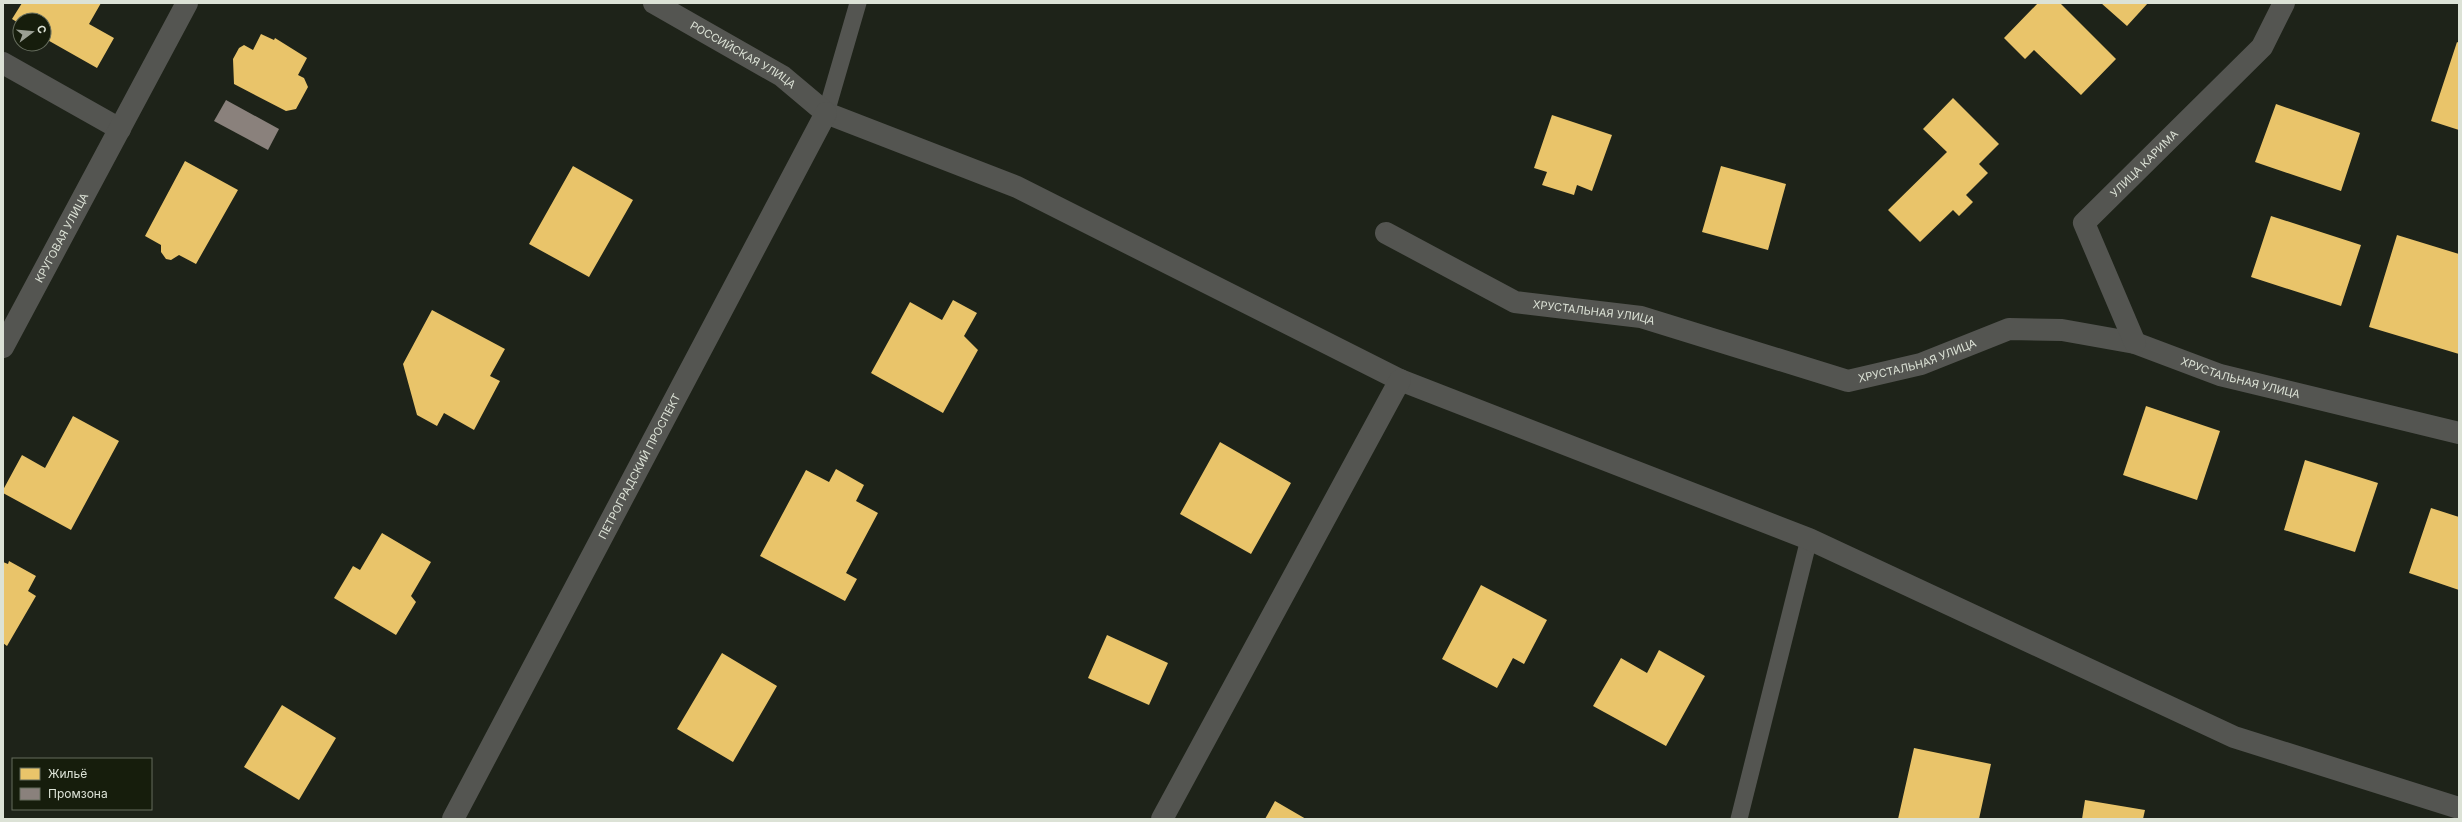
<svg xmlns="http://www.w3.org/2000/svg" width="2462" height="822" font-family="Inter,sans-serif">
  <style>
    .homes { fill: #e9c46a }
    .industry { fill: #8a817c }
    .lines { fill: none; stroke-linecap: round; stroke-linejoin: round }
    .lane { stroke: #545551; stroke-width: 17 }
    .street { stroke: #545551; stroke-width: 22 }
    .labels { text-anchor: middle; stroke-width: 4; stroke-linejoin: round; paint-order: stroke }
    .street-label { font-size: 11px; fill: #dce2d6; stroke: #161d0c }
  </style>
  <rect width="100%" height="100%" fill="#1e2319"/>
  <path class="homes" d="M22 3H101L89 24 114 38 97 68 44 38V20H20V24L12 19Z
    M2038 3H2060L2116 59 2081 95 2034 50 2025 59 2004 38Z
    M2101 3H2148L2127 26Z
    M261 34 274 40 275 38 307 58 298 75 304 78 308 87 296 109 286 111 234 84 233 59 239 48 244 45 253 50Z
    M2457 42 2459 43V130L2431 121Z
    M1953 98 1999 144 1979 164 1988 173 1966 195 1973 202 1959 216 1953 210 1920 242 1888 210 1947 152 1923 129Z
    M2276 104 2360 133 2341 191 2255 162Z
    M1552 115 1612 135 1592 191 1577 185 1574 195 1542 185 1547 172 1534 168Z
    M185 161 238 190 196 264 179 255 171 260 166 259 161 252V245L145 236Z
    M573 166 633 200 589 277 529 244Z
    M1721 166 1786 184 1768 250 1702 232Z
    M2271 216 2361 245 2341 306 2251 277Z
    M2397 235 2459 254V354L2369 327Z
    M953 300 977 313 964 336 978 350 943 413 871 373 910 302 942 320Z
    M432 310 505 349 490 376 500 381 474 430 444 413 437 426 417 415 403 364Z
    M2146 406 2220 431 2197 500 2123 475Z
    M73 416 119 441 71 530 3 493V490L22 455 45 468Z
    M1220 442 1291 483 1251 554 1180 514Z
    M2305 460 2378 483 2355 552 2284 530Z
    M836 469 864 485 856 501 878 513 846 573 857 579 845 601 760 556 806 470 829 482Z
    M2431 508 2459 517V590L2409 573Z
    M382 533 431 562 411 596 416 602 396 635 334 598 353 566 360 570Z
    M9 561 36 576 28 591 36 596 7 646 3 643V562L8 564Z
    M1481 585 1547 620 1524 664 1513 658 1497 688 1442 659Z
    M1107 635 1168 663 1149 705 1088 678Z
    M1659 650 1705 676 1666 746 1593 706 1621 658 1647 673Z
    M722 653 777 686 733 762 677 729Z
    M282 705 336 738 299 800 244 767Z
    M1914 748 1991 764 1979 819H1898Z
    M2085 800 2145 810 2143 819H2082Z
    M1275 801 1306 819H1265Z"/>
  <path class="industry" d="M226 100 279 129 268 150 214 121Z"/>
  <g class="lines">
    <path class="lane" d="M826 113 858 3
      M1739 819 1809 539"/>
    <g class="street">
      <path id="s1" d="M654 3 782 76 826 113 1017 187 1400 380 1809 539 2234 737 2459 808"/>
      <path d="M3 63 120 129"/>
      <path id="s2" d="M1386 233 1515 302 1641 317 1848 381 1921 364 2009 329 2062 330 2135 343 2220 375 2459 433"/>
      <path id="s3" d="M2135 343 2084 223 2262 47 2284 3"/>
      <path id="s4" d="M3 347 187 3"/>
      <path id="s5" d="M453 819 826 113"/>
      <path d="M1162 819 1400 380"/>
    </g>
  </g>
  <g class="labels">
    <g class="street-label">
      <text dy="4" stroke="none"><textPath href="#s1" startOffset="103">РОССИЙСКАЯ УЛИЦА</textPath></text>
      <text dy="4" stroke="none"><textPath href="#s3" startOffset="215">УЛИЦА КАРИМА</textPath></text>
      <text dy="4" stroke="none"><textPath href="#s4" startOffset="124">КРУГОВАЯ УЛИЦА</textPath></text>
      <text dy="4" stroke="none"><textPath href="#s2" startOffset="226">ХРУСТАЛЬНАЯ УЛИЦА</textPath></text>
      <text dy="4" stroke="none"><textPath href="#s2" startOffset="562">ХРУСТАЛЬНАЯ УЛИЦА</textPath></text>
      <text dy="4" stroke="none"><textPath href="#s2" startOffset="898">ХРУСТАЛЬНАЯ УЛИЦА</textPath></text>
      <text dy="4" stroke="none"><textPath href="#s5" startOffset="399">ПЕТРОГРАДСКИЙ ПРОСПЕКТ</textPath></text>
    </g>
  </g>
  <rect width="2462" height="822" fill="none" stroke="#dce2d6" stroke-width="8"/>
  <rect x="12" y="758" width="140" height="52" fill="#161d0c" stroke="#656c5d"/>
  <rect x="20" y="768" width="20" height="12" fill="#e9c46a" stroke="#656c5d"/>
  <text x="48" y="778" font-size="12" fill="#dce2d6">Жильё</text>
  <rect x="20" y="788" width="20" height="12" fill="#8a817c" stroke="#656c5d"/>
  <text x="48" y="798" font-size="12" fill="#dce2d6">Промзона</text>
  <g transform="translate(32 32) rotate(74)"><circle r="19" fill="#161d0c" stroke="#656c5d"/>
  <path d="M0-3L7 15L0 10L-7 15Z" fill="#9a9f94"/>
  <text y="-6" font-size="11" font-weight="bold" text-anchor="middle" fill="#dce2d6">С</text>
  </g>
</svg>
